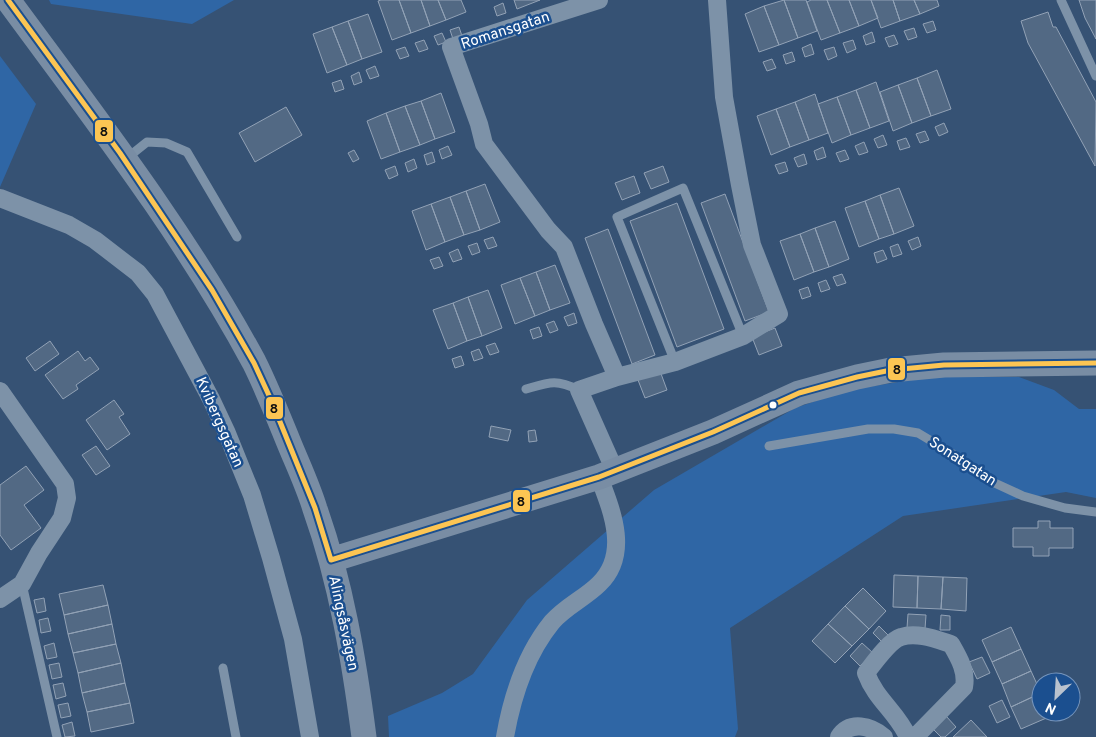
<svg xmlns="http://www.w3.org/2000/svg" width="1096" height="737" font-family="Overpass,sans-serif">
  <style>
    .green { fill: #2f66a5 }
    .building { fill: #526984; stroke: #92a2b6 }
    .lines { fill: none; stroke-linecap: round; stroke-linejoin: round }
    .lane { stroke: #7d92a8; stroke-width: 9 }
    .street { stroke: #7d92a8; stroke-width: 18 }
    .secondary { stroke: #798da4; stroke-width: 25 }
    .bus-1-casing { stroke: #1b4f8f; stroke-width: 9 }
    .bus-1 { stroke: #fcc553; stroke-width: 5 }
    .bus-dot { fill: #fff; stroke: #1b4f8f; stroke-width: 2 }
    .labels { text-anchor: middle; stroke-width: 5; stroke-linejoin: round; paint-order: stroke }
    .street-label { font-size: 15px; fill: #fff; stroke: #1b4f8f }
    .line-badge { stroke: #1b4f8f; stroke-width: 2 }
    .pale-badge-label { font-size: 14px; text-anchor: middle; font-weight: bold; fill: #111 }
  </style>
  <rect width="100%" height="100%" fill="#365274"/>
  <path class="green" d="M49 0H234L192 24 51 4Z
    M0 56 36 104 0 187Z
    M930 377H1019L1054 390 1079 409H1096V498L1066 492 903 516 730 628 738 729 735 737H389L388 716 442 693 473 674 527 600 654 490 795 408 848 390Z"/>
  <path class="building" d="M381 0H399L411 33 392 40 378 1Z
    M399 0H421L430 26 411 33Z
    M421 0H438L446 20 430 26Z
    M438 0H461L466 12 446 20Z
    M514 0H540L517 9Z
    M784 0 798 38 779 45 764 6Z
    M784 0H806L817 31 798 38Z
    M811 0H827L840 33 821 40 807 2Z
    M827 0H849L859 26 840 33Z
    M849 0H871L878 18 859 26Z
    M871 0H893L900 21 881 28Z
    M893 0H914L920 14 900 21Z
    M914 0H937L939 6 920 14Z
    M1079 0H1096V39L1085 18Z
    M503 3 506 13 497 16 494 7Z
    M764 6 779 45 759 52 745 14Z
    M1048 12 1053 27H1056L1096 102 1095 166 1028 43 1021 21Z
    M368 14 382 52 362 59 348 21Z
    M348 21 362 59 347 65 332 27Z
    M933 21 936 30 927 33 923 24Z
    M332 27 347 65 327 73 313 34Z
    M459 27 462 36 453 39 450 30Z
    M914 28 917 37 908 40 904 31Z
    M872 32 875 42 866 45 863 36Z
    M442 33 446 42 438 45 434 36Z
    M894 35 898 44 889 47 885 38Z
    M424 40 428 49 419 52 415 43Z
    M853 40 856 49 847 53 843 43Z
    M811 44 814 54 805 57 802 48Z
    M405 47 409 56 400 59 396 50Z
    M834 47 837 56 828 60 824 50Z
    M792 52 795 61 786 64 783 55Z
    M772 59 776 68 767 71 763 62Z
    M375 66 379 76 370 79 366 70Z
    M937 70 951 109 931 116 917 78Z
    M359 72 362 82 354 85 351 76Z
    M917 78 931 116 912 123 898 85Z
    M341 80 344 89 335 92 332 83Z
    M876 82 889 121 870 128 856 90Z
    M898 85 912 123 893 131 880 92Z
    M856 90 870 128 851 135 837 97Z
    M441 93 455 132 435 139 421 101Z
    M815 94 828 133 809 140 795 102Z
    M837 97 851 135 832 143 818 104Z
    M421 101 435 139 420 145 405 106Z
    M795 102 809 140 790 147 776 109Z
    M405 106 420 145 400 152 386 113Z
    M286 107 302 135 255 162 239 133Z
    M776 109 790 147 771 155 757 116Z
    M386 113 400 152 381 159 367 121Z
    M944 123 948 132 939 136 935 127Z
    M925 131 929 140 920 143 916 134Z
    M883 135 887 145 878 148 874 139Z
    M906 138 910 147 900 150 897 141Z
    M864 142 868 152 859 155 855 146Z
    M448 146 452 155 442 159 439 150Z
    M823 147 826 157 817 160 814 151Z
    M354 150 359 159 353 162 348 153Z
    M845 150 849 159 840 162 836 153Z
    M432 152 435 162 427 165 424 155Z
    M804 154 807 164 798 167 794 158Z
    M414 159 417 168 408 172 405 163Z
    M785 162 788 171 779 174 775 165Z
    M395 166 398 175 389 179 385 170Z
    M663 166 669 182 651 189 644 173Z
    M634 176 640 193 622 200 615 183Z
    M485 184 500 222 480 230 466 191Z
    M899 188 914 226 894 234 880 195Z
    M466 191 480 230 464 235 450 197Z
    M725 194 769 312 745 321 701 203Z
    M880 195 894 234 879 239 865 201Z
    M450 197 464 235 445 242 431 204Z
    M865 201 879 239 859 247 845 208Z
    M677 203 724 329 677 347 630 221Z
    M431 204 445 242 426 250 412 211Z
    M835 221 849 259 829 267 815 228Z
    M815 228 829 267 814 272 800 234Z
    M608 229 655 355 632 364 585 238Z
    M800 234 814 272 794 280 780 241Z
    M493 237 497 246 488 249 484 240Z
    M918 237 921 246 912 250 908 241Z
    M477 243 480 252 472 255 468 246Z
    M898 244 902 254 893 257 890 247Z
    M458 249 462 259 453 262 449 253Z
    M883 250 887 259 877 263 874 253Z
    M439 257 443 266 434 269 430 260Z
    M555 265 570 303 550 310 536 272Z
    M536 272 550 310 535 316 520 278Z
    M842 274 846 283 837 286 833 277Z
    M520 278 535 316 515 324 501 285Z
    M826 280 830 289 821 292 818 283Z
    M808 287 811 296 802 299 799 290Z
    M488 290 502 328 482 336 468 297Z
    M468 297 482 336 467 341 453 303Z
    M453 303 467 341 448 349 433 310Z
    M574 313 577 323 568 326 564 317Z
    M554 321 558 330 550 333 546 324Z
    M539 327 542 336 533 339 530 330Z
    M775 328 782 346 759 355 752 337Z
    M50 341 59 354 35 371 26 358Z
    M495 343 499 352 490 355 486 346Z
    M479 349 483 358 474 361 471 352Z
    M78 351 85 361 90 357 99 369 76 385 78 389 63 399 45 375Z
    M461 356 464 365 455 368 452 359Z
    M660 371 667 390 645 398 638 380Z
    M114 400 124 414 119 417 130 434 107 450 86 420Z
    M491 426 511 430 508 441 489 437Z
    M535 430 537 441 529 442 528 431Z
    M96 446 110 466 96 475 82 455Z
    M26 466 44 490 24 505 41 528 11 550 0 535V485Z
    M1038 521H1050V528H1073V548H1049V556H1033V547H1013V528H1038Z
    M894 575 918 576 917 608 893 607Z
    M918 576 943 577 941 609 917 608Z
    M943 577 967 578 966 611 941 609Z
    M103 585 108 605 64 615 59 594Z
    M863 588 886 611 869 629 845 606Z
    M44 598 46 611 37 613 34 600Z
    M108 605 112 624 68 634 64 615Z
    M845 606 869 629 852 646 828 624Z
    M908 614 926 615 925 629 907 628Z
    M941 615 950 616V630H940Z
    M48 618 51 631 41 633 39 620Z
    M112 624 116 644 73 653 68 634Z
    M828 624 852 646 835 663 812 641Z
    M879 626 889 636 883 643 873 633Z
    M1011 627 1021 649 992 662 982 640Z
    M54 643 57 657 47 659 44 646Z
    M862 643 873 653 860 666 850 656Z
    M116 644 121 663 78 673 73 653Z
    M1021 649 1031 671 1002 684 992 662Z
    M982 657 990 673 977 679 969 662Z
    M59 663 62 677 52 679 49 665Z
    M121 663 125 683 82 693 78 673Z
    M1031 671 1041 693 1011 707 1002 684Z
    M63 683 66 696 56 699 53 685Z
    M125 683 130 703 87 712 82 693Z
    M1041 693V712H1049L1051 716 1021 729 1011 707Z
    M1002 700 1010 717 997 723 989 706Z
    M68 703 71 716 61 718 58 705Z
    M130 703 134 723 91 732 87 712Z
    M946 716 956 727 945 737H941L933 729Z
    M971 720 987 737H953Z
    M72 722 75 736 65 737 62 725Z"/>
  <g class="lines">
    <path class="lane" d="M1061 0 1096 76
      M127 158 147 142 166 143 187 152 237 237
      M675 362 617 217 683 188 743 336
      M526 389C550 382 556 379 579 390
      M769 446 868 429H894L918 433 953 454 986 479 1023 496 1065 508 1096 512
      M22 584 57 737
      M223 668 236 737"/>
    <path class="street" d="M599 0 451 47 479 124 484 144 548 230 564 247 594 324 617 377
      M0 198 69 225 95 240 138 273 155 294 211 399 226 431 252 495 271 558 293 639 310 737
      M0 391 65 484 67 498 62 518 39 553 22 584 0 599
      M615 471 579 390 617 377 675 362 743 336 779 314 752 245 740 185 724 97 717 0
      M505 737C512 697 526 654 552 622 566 606 585 598 599 584 630 554 612 511 599 477
      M839 737C850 720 871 726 884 737
      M908 737C897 712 876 700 866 673 873 664 890 640 901 637 917 632 935 639 951 644 959 658 967 671 964 687L915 737"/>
    <path class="secondary" d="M8 0C94 117 185 234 254 362 267 388 278 416 289 443 298 465 308 486 315 509 341 582 354 660 364 737
      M331 560 599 477 713 432 799 393 857 377 891 370 944 365 1096 363"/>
    <defs>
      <path id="bus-1" d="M8 0 120 153 212 290 254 363 272 402 315 508 331 560
        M331 560 599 477 713 432 799 393 857 377 891 370 944 365 1096 363"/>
    </defs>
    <use href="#bus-1" class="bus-1-casing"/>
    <use href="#bus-1" class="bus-1"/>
  </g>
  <circle class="bus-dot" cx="773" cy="405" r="4.5"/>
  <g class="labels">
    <g class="street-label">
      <text transform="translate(505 30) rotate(-18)" y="5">Romansgatan</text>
      <text transform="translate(220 422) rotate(66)" y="5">Kvibergsgatan</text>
      <text transform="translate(963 461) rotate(33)" y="5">Sonatgatan</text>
      <text transform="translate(344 623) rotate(78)" y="5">Alingsåsvägen</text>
    </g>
  </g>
  <g class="line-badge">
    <rect x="94" y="119" width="20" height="24" rx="5" fill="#fcc553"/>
    <rect x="887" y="357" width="19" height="24" rx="5" fill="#fcc553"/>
    <rect x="265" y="396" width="19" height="24" rx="5" fill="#fcc553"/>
    <rect x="512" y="489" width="19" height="24" rx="5" fill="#fcc553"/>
  </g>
  <g class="pale-badge-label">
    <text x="104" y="136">8</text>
    <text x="897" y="374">8</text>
    <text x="274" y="413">8</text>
    <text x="521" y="506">8</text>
  </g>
  <g transform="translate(1056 697) rotate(205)"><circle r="24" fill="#1b4f8f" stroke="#7695bc"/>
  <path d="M0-4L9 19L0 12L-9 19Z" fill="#b9c2ce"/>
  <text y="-8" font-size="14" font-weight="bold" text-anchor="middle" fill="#ffffff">N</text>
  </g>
</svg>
